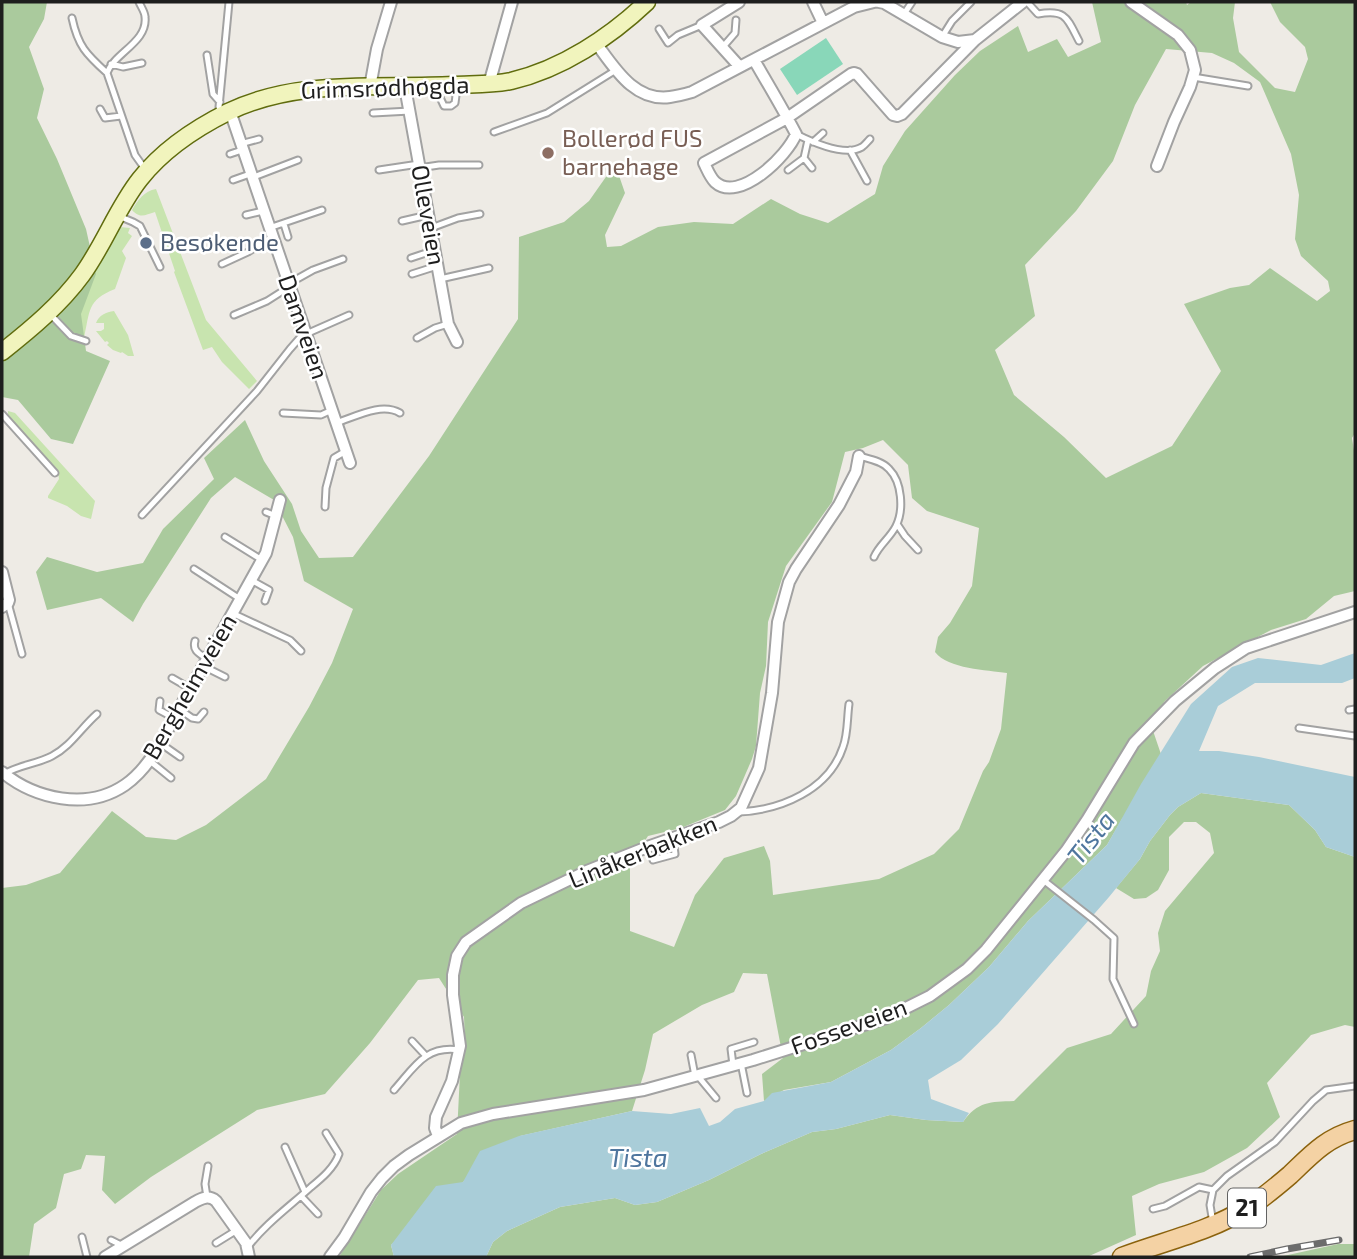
<svg xmlns="http://www.w3.org/2000/svg" width="1357" height="1259" font-family="'Exo 2',sans-serif">
  <style>
    .grass { fill: #c8e4af }
    .forest { fill: #aaca9d; fill-rule: evenodd }
    .pitch { fill: #89d7b9 }
    .water { fill: #a9cdd8 }
    .lines { fill: none; stroke-linecap: round; stroke-linejoin: round }
    .service-casing { stroke: #a2a2a2; stroke-width: 9 }
    .minor-casing { stroke: #a2a2a2; stroke-width: 14 }
    .secondary-casing { stroke: #606c0e; stroke-width: 19 }
    .primary-casing { stroke: #8b620d; stroke-width: 21 }
    .service { stroke: #fff; stroke-width: 5 }
    .minor { stroke: #fff; stroke-width: 10 }
    .secondary { stroke: #f1f4bd; stroke-width: 16 }
    .primary { stroke: #f4d2a4; stroke-width: 18 }
    .rail-casing { stroke: #6c6c6c; stroke-width: 7 }
    .rail { stroke: #fff; stroke-width: 4.5; stroke-dasharray: 13; stroke-linecap: butt }
    .education-dot { fill: #8d6e63; stroke: #fff; stroke-width: 2.5 }
    .service-dot { fill: #5c6f8a; stroke: #fff; stroke-width: 2.5 }
    .labels { text-anchor: middle; stroke-width: 5; stroke-linejoin: round; paint-order: stroke }
    .shield { fill: #fff; stroke: #626262; stroke-width: 2 }
    .shield-label { font-size: 23px; font-weight: bold; fill: #1e1e1e }
    .street-label { font-size: 24px; fill: #1e1e1e; stroke: #fff }
    .education-label { font-size: 24px; fill: #785e54; stroke: #fff; text-anchor: start }
    .service-label { font-size: 24px; fill: #4e5e75; stroke: #fff; text-anchor: start }
    .water-label { font-size: 26px; font-style: italic; fill: #4f769e; stroke: #fff }
  </style>
  <rect width="100%" height="100%" fill="#eeebe5"/>
  <path class="grass" d="M156 189 206 320 257 381 249 389 222 362 212 347 203 350 174 272 175 271 155 212C145 215 140 219 132 210 138 200 144 191 156 189Z
    M120 227 130 228 128 233 132 236 122 251 126 258 115 289C87 300 90 311 84 338L73 333 83 286 100 262Z
    M114 311 128 335 134 356H128L122 352 121 353 113 350 107 345 109 343 107 341 105 342 96 331H101L104 329V323H96C99 315 106 312 114 311Z
    M8 411 15 413 95 501 91 519 81 516 67 506 48 498V496L59 479 58 473 8 417Z"/>
  <path class="forest" d="M2 2H47L44 19 29 47 44 89 37 118 57 159 86 229 96 274 81 314 86 351 110 361 73 444 51 439 18 400 2 397Z
    M1092 2H1186L1187 5 1191 2H1235L1233 18 1239 52 1275 88 1295 92 1308 59 1305 47 1280 22 1270 2H1355V433L1352 438 1355 457V591L1334 596 1306 619 1271 630 1203 666 1165 701 1150 722 1164 763 1122 819 1107 845 1028 921 989 967 949 1005 921 1028 891 1050 831 1082 784 1090 764 1101 762 1074 783 1058 767 974 743 973 734 992 702 1005 653 1034 645 1070 632 1111 520 1136 463 1182 391 1245 394 1257H339L381 1190 398 1174 457 1134 460 1073 465 1044 464 1017 439 978 418 980 370 1043 325 1094 257 1110 151 1177 115 1204 102 1190 105 1156 86 1155 81 1169 64 1174 56 1208 34 1224 29 1257H2V888L26 885 60 873 112 811 146 837 176 840 206 825 266 779 309 707 332 663 353 609 304 581 293 537 274 500 235 477 211 498 143 604 133 622 101 598 47 610 36 572 47 557 97 572 143 563 163 529 214 479 204 458 245 420 264 461 292 504 301 531 319 558 353 557 429 456 518 319 519 237 564 222 589 201 615 164 625 193 605 235 607 247 621 246 658 227 694 222 733 224 771 199 800 214 828 223 875 194 883 166 905 131 955 75 980 51 1018 26 1028 52 1057 39 1068 57 1101 42ZM1166 49 1212 53 1234 63 1260 82 1291 154 1299 195 1295 239 1301 256 1328 281 1330 291 1317 301 1270 268 1249 285 1230 288 1184 304 1221 371 1172 446 1106 478 1064 437 1014 395 995 350 1035 316 1025 265 1076 211 1113 161 1135 105ZM883 440 908 465 912 498 927 511 979 528 972 586 950 623 938 637 935 652C948 669 987 670 1007 673L1001 729 989 762 983 771 959 829 934 854 879 879 773 895 770 861 764 846 724 858 695 895 674 947 630 931V863L648 836 681 828 725 810 736 796 752 759 756 746 760 693 766 666 768 622 786 566 832 502 845 452 863 448Z
    M1201 793 1289 805 1315 830 1326 847 1355 857V1027L1345 1025 1311 1035 1267 1083 1280 1117 1247 1148 1204 1172 1159 1184 1132 1196 1136 1235 1087 1257H486L493 1242 507 1231 560 1207 615 1198 635 1205 657 1202 709 1180 761 1154 812 1132 836 1129 890 1115 926 1120 963 1122C978 1101 990 1102 1014 1101L1067 1048 1111 1034 1146 996 1151 971 1160 951 1158 933 1165 911 1214 853 1210 833 1196 822H1184L1169 837V870L1158 890 1146 898 1134 899 1116 888 1140 859 1150 841 1170 815 1178 807Z
    M1338 1244H1355V1257H1279Z"/>
  <path class="pitch" d="M826 38 843 64 797 95 780 69Z"/>
  <path class="water" d="M1355 653V678L1342 683H1255L1218 706 1199 751H1219L1259 757 1355 777V857L1326 847 1315 830 1289 805 1201 793 1178 807 1170 815 1150 841 1140 859 1109 897 998 1024 961 1060 928 1080 931 1099 969 1113 963 1122 926 1120 890 1115 836 1129 812 1132 761 1154 709 1180 657 1202 635 1205 615 1198 560 1207 507 1231 493 1242 486 1257H394L391 1245 436 1186 463 1182 480 1151 519 1136 632 1111 671 1114 700 1108 709 1126 720 1122 735 1109 764 1101 772 1093 831 1082 891 1050 921 1028 949 1005 989 967 1028 921 1107 845 1141 784 1191 704 1232 667 1258 658 1321 665Z"/>
  <g class="lines">
    <defs>
      <path id="service" d="M139 2C141 7 145 12 145 17 148 42 114 53 107 73L135 155 145 169
        M1027 2 1038 14C1066 9 1067 18 1079 41
        M904 14 912 2
        M72 18C78 46 86 54 107 73
        M659 29 668 43 678 35 702 25
        M942 37 952 21 971 2
        M722 48 735 33 736 20
        M207 55 213 94 220 102
        M111 64 123 67 142 63
        M1193 77 1248 86
        M436 89 444 106H451L455 103 457 88
        M100 109 105 118 121 116
        M221 112 219 107 229 2
        M373 113 410 111
        M494 132 547 113 616 70
        M796 134C812 142 845 157 862 147 865 145 867 142 870 139
        M813 142 823 133
        M240 144 259 139
        M850 150 867 181
        M230 154 242 150
        M804 158 812 168
        M419 168 439 165H479
        M379 170 419 164
        M788 170 804 158 808 140
        M251 178 298 160
        M233 180 250 174
        M246 215 263 211
        M121 217 133 222 140 226 160 267
        M402 221 428 215
        M284 224 288 237
        M269 228 322 210
        M431 228 458 218 480 214
        M411 258 435 250
        M222 264 248 252 272 237
        M412 274 437 266
        M440 279 489 268
        M288 284 313 270 343 259
        M49 313 71 336 86 341
        M234 315 267 301 289 287
        M306 334 349 315
        M417 338 435 328 448 324
        M283 413 321 415 332 410
        M2 414 55 473
        M336 423C355 417 381 402 400 413
        M859 456C869 459 882 461 889 469 902 482 904 510 896 526 890 538 879 545 874 557
        M325 507 326 488 334 458 346 451
        M266 512 276 516
        M142 515 257 391 290 349 305 332
        M897 524 905 536 918 550
        M225 537 262 560
        M194 569 240 599
        M251 580 269 590 265 601
        M8 603 22 654
        M232 613 290 640 301 651
        M195 641C192 651 200 654 207 659
        M203 666 225 677
        M172 678 191 689
        M160 701 159 710 174 718
        M179 709 192 718 198 719 204 712
        M1349 710 1355 709
        M1299 728 1355 736
        M160 743 180 757
        M150 761 171 778
        M4 774C19 765 37 764 52 756 71 746 81 728 97 714
        M739 812C781 810 829 790 843 747 848 734 847 718 849 704
        M653 860 675 854 673 838
        M1042 879 1094 920 1114 938 1113 979 1134 1024
        M412 1041 426 1056
        M691 1055 695 1076
        M741 1063 747 1093
        M733 1065 731 1049 754 1042
        M697 1075 716 1098
        M394 1090C414 1068 425 1045 459 1050
        M285 1147 305 1192
        M301 1196 318 1214
        M207 1197 205 1184 208 1166
        M1153 1209 1165 1206 1199 1187 1213 1190
        M1213 1223 1210 1205 1213 1190 1227 1176 1275 1142 1313 1101 1326 1090 1355 1086
        M82 1237 87 1257
        M111 1240 123 1246
        M216 1243 237 1230
        M247 1248C265 1224 289 1207 311 1187 322 1178 334 1168 339 1154L326 1133"/>
      <path id="minor" d="M739 2 702 25 739 66
        M813 2 823 23
        M879 2 884 3 942 37 958 42 975 40 1023 2
        M1131 2 1178 35 1190 50 1195 70 1190 87 1174 122 1157 166
        M596 43C614 67 634 102 670 97 677 96 685 94 692 92L854 7 874 2
        M754 60C768 84 783 109 796 134 788 155 739 204 715 182 710 177 707 169 704 163L787 118 851 74 854 73 857 74 893 115 897 116 902 114 975 40
        M489 84 512 2
        M370 87 377 49 391 2
        M405 87 448 324 457 342
        M230 111 350 463
        M2 572 9 600 8 603 2 607
        M2 772C35 799 87 811 125 785 138 776 149 762 157 749L266 553 280 500
        M438 1136 435 1128 436 1117 452 1081 460 1046 453 995V975L457 956 466 942 521 903 587 871 650 846 719 822 731 816 741 808 759 768 772 693 778 622 789 582 796 569 839 505 856 472 859 456
        M105 1257 195 1202C202 1198 209 1195 216 1201L246 1243 249 1257
        M330 1257 344 1238 371 1192 382 1178 394 1166 409 1155 461 1123 493 1114 644 1090 753 1060 886 1018 930 996 967 969 986 950 1066 851 1087 820 1134 743 1175 701 1215 668 1246 648 1355 612"/>
      <path id="secondary" d="M2 352C31 329 60 305 82 275 104 245 117 208 140 179 162 151 196 128 228 112 298 78 377 89 453 85 472 84 492 85 511 81 562 69 610 37 647 2"/>
      <path id="primary" d="M1122 1257C1164 1241 1209 1232 1247 1208 1262 1199 1276 1187 1290 1175 1311 1155 1326 1138 1355 1130"/>
    </defs>
    <use href="#service" class="service-casing"/>
    <use href="#minor" class="minor-casing"/>
    <use href="#secondary" class="secondary-casing"/>
    <use href="#primary" class="primary-casing"/>
    <use href="#service" class="service"/>
    <use href="#minor" class="minor"/>
    <use href="#secondary" class="secondary"/>
    <use href="#primary" class="primary"/>
    <defs>
      <path id="rail" d="M1250 1257 1287 1249 1339 1240"/>
    </defs>
    <use href="#rail" class="rail-casing"/>
    <use href="#rail" class="rail"/>
  </g>
  <circle class="education-dot" cx="548" cy="153" r="7"/>
  <circle class="service-dot" cx="146" cy="243" r="7"/>
  <g class="labels">
    <rect class="shield" x="1228" y="1188.5" width="38" height="39" rx="5"/>
    <g class="shield-label">
      <text x="1247" y="1216">21</text>
    </g>
    <g class="street-label">
      <text transform="translate(385 88) rotate(-2)" y="8">Grimsrødhøgda</text>
      <text transform="translate(428 215) rotate(80)" y="8">Olleveien</text>
      <text transform="translate(303 327) rotate(71)" y="8">Damveien</text>
      <text transform="translate(190 687) rotate(-60)" y="8">Bergheimveien</text>
      <text transform="translate(643 852) rotate(-22)" y="8">Linåkerbakken</text>
      <text transform="translate(849 1027) rotate(-20)" y="8">Fosseveien</text>
    </g>
    <g class="education-label">
      <text x="562" y="147">Bollerød FUS<tspan x="562" dy="28">barnehage</tspan></text>
    </g>
    <g class="service-label">
      <text x="160" y="251">Besøkende</text>
    </g>
    <g class="water-label">
      <text transform="translate(1091 838) rotate(-52)" y="9">Tista</text>
      <text x="638" y="1167">Tista</text>
    </g>
  </g>
  <rect width="1357" height="1259" fill="none" stroke="#1e1e1e" stroke-width="7"/>
</svg>
